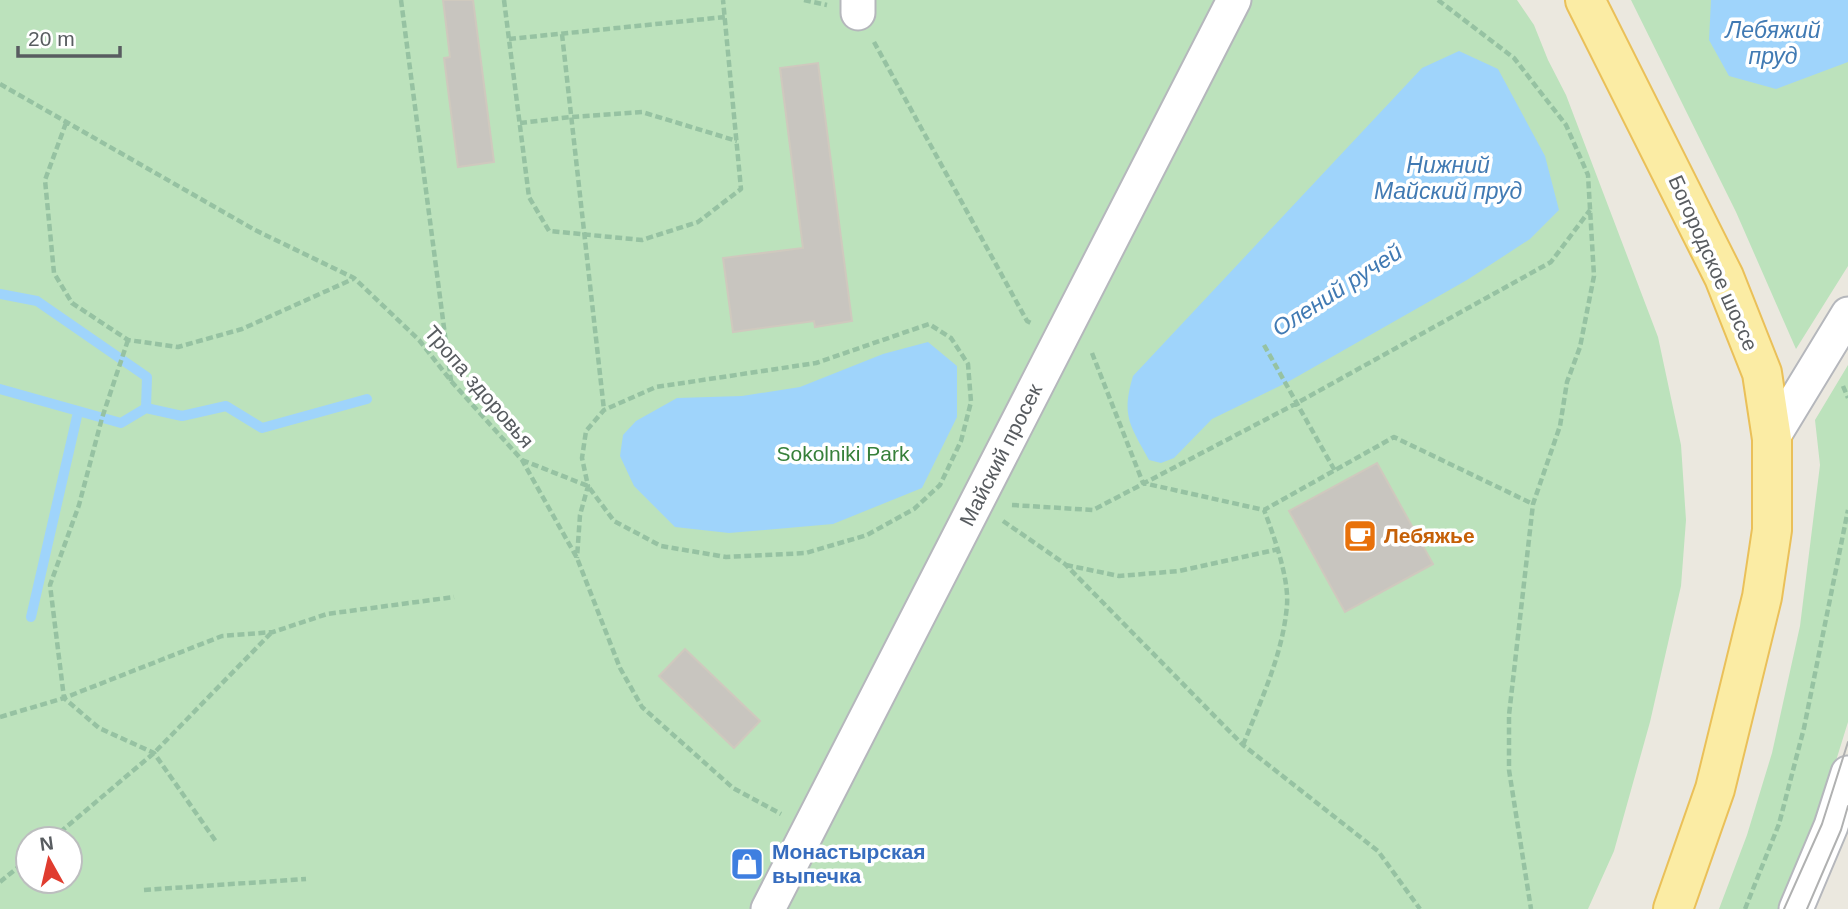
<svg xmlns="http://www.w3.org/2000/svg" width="1848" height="909" font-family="Arial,sans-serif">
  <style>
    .green { fill: #bce2bc; fill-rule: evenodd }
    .water { fill: #9fd4fb }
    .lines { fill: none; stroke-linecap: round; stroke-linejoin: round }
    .stream { stroke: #9fd4fb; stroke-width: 10 }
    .building { fill: #c8c5bf; stroke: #cfc9be; stroke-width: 2 }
    .minor-casing { stroke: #b5b7bc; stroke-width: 37 }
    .major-casing { stroke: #eac059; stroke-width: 42 }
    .path { stroke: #96c2a2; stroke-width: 4.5; stroke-dasharray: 7 3.5; stroke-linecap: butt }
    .minor { stroke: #fff; stroke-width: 33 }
    .major { stroke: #fbeca4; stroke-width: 38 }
    .tram { stroke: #b0b1b1; stroke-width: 2 }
    .labels { text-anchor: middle; stroke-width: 7; stroke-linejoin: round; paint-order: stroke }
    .street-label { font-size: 21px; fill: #585c60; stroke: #fff }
    .park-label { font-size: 21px; fill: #37803a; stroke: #fff }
    .food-label { font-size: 21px; font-weight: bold; fill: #c56008; stroke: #fff; text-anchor: start }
    .shop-label { font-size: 21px; font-weight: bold; fill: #366cbe; stroke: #fff; text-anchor: start }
    .water-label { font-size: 23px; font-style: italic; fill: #417ab3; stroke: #fff }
  </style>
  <rect width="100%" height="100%" fill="#ebe8df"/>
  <path class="green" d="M0 0H1517L1534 25 1548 60 1566 95 1658 337 1681 445 1686 520 1681 586 1650 722 1614 851 1588 909H0ZM28 839H70V881H28Z
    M1631 0H1848V266L1796 349 1736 212Z
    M1848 365V722L1817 822 1780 909H1719L1747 835 1772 753 1800 626 1820 465 1815 420Z"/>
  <path class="water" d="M1711 0H1848V62L1776 89 1729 76 1709 40Z
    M1459 51 1498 69 1545 156 1559 210 1530 239 1467 280 1286 383 1212 419 1174 458 1161 463 1149 460C1130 425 1121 416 1133 376L1422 68Z
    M928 342 957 366V417L922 488 833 524 729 533 675 527 634 486 620 456 623 435 636 421 677 398 742 396 800 387 883 354Z"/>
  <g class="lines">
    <path class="stream" d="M0 294 37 301 147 377 146 408 182 416 226 406 262 428 367 399
      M0 389 121 423 146 408
      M31 617 78 412"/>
  </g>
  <path class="building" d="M443 0H473L494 162 458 167 444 58 450 57Z
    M818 63 852 321 815 327 814 321 733 332 723 258 803 248 780 68Z
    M1377 463 1433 564 1345 612 1289 511Z
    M685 649 760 721 734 748 659 676Z"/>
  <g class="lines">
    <defs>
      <path id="minor" d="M858 13V0
        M1772 439 1848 314
        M768 909 1234 0
        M1796 909 1831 826 1848 773"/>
      <path id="major" d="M1585 0 1724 277 1762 373 1772 439V530L1762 597 1715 789 1673 909"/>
    </defs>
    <use href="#minor" class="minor-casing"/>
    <use href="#major" class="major-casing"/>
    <path class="path" d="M401 0 451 381
      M504 0 529 197 549 231 642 240 698 222 741 189 723 0
      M804 0 827 5
      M1438 0 1514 58 1566 125 1588 175 1594 276 1580 347 1567 382 1560 426 1533 504 1509 715V770L1531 909
      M562 34 604 410
      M509 39 725 17
      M874 42 1027 321 1031 323
      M0 84 255 230 354 278 419 340 451 381 522 460 577 558 620 668 642 707 733 788 781 814
      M66 123 45 180 54 273 72 303 128 340 178 347 242 329 353 279
      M520 123 571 117 642 112 737 141
      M128 340 102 418 79 505 50 585 64 698 99 728 154 753 217 843
      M1264 345 1335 471
      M1092 353 1143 483 1264 510 1394 437 1533 504
      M1843 386 1848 398
      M522 460 588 486 614 521 661 546 726 557 806 553 867 535 914 509 940 485 961 441 971 402 968 364 951 338 929 324 816 363 656 387 604 410 586 431 582 458 588 486 580 515 577 558
      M1012 505 1093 510 1297 403 1551 262 1590 210
      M1003 521 1065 564 1243 745 1378 851 1420 909
      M1066 565 1119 576 1179 571 1279 549
      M0 717 64 698 222 636 273 632 327 614 454 597
      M1243 745C1261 700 1283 654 1287 605 1289 578 1274 536 1264 510
      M52 839 154 753 272 632
      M0 882 28 859
      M144 890 306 879
      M1745 909 1779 824 1804 728 1848 510"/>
    <use href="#minor" class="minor"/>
    <use href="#major" class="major"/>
    <path class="tram" d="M1784 909 1822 824 1848 742
      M1807 909 1841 830 1848 806"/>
  </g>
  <defs>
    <symbol id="cafe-square" viewBox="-11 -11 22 22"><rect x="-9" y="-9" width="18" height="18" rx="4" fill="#e8710a" stroke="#fff"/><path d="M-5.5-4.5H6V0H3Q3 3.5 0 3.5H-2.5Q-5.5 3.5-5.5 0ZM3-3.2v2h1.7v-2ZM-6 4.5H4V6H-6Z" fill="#fff"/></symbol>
    <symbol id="shop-square" viewBox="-11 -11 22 22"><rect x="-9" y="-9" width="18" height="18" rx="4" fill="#3f7fe0" stroke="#fff"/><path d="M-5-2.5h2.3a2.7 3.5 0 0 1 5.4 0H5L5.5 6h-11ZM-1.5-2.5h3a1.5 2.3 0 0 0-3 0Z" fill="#fff"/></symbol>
  </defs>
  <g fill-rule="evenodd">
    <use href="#cafe-square" x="1341" y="517" width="38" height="38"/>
    <use href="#shop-square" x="728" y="845" width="38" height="38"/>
  </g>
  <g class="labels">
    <g class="street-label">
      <text transform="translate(1713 263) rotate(66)" y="7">Богородское шоссе</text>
      <text transform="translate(479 387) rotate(49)" y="7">Тропа здоровья</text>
      <text transform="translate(1001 455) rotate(-63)" y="7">Майский просек</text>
    </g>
    <g class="park-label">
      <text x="843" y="461">Sokolniki Park</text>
    </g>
    <g class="food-label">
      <text x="1384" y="543">Лебяжье</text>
    </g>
    <g class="shop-label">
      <text x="772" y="859">Монастырская<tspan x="772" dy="24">выпечка</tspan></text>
    </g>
    <g class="water-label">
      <text x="1773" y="38">Лебяжий<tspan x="1773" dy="26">пруд</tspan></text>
      <text x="1448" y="173">Нижний<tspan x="1448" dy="26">Майский пруд</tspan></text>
      <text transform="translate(1337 290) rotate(-33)" y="8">Олений ручей</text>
    </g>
  </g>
  <g transform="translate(49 860) rotate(352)"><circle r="33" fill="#ffffff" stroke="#bcbebf" stroke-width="2"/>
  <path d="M0-5L12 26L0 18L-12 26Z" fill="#e03c2f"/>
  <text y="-10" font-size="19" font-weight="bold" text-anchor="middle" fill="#585c60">N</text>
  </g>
  <path d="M18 46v10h102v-10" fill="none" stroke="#585c60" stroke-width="3.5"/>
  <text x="28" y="46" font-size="21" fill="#585c60" stroke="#ffffff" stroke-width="5" paint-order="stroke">20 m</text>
</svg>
